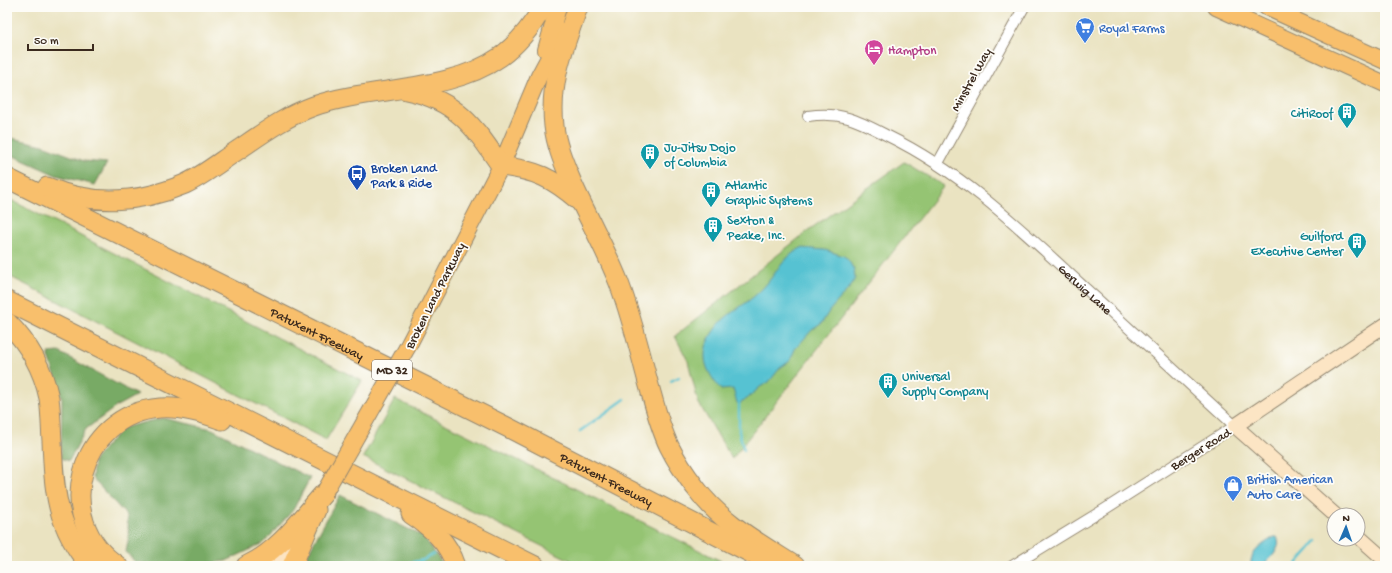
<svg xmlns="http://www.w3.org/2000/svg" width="1392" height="573" font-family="'Gochi Hand',sans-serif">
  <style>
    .green { fill: #95c473; stroke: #687748 }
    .forest { fill: #78aa65; stroke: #5a6a42 }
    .water { fill: #57c2d2; stroke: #497678 }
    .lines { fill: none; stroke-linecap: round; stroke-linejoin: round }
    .stream { stroke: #57c2d2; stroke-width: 2.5 }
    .street-casing { stroke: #928670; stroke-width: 12 }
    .secondary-casing { stroke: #928670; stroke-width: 16 }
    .primary-casing { stroke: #928670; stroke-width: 18 }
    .highway-casing { stroke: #928670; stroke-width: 21 }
    .street { stroke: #fff; stroke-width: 10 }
    .secondary { stroke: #fce5c4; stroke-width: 14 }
    .primary { stroke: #f8bf6c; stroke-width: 16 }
    .highway { stroke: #f8bf6c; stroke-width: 19 }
    .primary-bridge-casing { stroke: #928670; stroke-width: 18; stroke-linecap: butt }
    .primary-bridge { stroke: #f8bf6c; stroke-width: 16 }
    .labels { text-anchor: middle; stroke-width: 3.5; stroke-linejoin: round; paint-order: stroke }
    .shield { fill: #fdfcf7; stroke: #75695f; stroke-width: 1 }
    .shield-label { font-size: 12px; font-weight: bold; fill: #3b2a1e }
    .shop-label { font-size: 13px; fill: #366cbe; stroke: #fdfcf7; text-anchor: start }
    .hotel-label { font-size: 13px; fill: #b23c85; stroke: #fdfcf7; text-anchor: start }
    .street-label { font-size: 13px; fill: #3b2a1e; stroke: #fdfcf7 }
    .culture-label { font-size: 13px; fill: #0d838f; stroke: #fdfcf7; text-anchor: start }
    .transit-label { font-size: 13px; fill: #164399; stroke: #fdfcf7; text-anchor: start }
  </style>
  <rect width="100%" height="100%" fill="#fdfcf7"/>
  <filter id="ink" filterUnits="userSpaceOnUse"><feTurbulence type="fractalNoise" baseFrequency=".025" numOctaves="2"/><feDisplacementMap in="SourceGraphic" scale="8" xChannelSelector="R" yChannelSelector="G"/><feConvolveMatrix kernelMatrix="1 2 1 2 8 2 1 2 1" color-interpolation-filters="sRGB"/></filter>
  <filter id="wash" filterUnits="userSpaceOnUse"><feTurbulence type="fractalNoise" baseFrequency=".012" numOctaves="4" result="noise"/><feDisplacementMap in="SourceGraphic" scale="16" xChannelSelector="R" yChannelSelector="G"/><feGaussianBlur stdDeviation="0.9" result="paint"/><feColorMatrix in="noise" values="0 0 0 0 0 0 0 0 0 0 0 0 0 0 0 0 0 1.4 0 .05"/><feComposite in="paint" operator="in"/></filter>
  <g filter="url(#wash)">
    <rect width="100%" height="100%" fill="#eae3c1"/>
    <path class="green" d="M904 162 944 186 732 459 698 402 688 361 675 336 813 227Z
      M7 198 362 381 326 440 7 275Z
      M395 399 731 566H582L363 457Z"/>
    <path class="forest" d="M7 137 43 145 84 161 107 163 95 185 56 175 7 153Z
      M59 352 137 395 117 406 86 429 69 461 61 458 62 398 48 353Z
      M163 418 212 429 310 478 293 510 264 543 226 561 187 566H166L135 562 126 552 129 536 127 516 92 478 94 460 122 428Z
      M340 495 424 537 444 566H303L306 557Z"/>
    <path class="water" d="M801 248 825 250 844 256 849 261 854 270 855 278 851 286 830 310 821 324 812 330 795 349 790 361 780 368 769 382 760 387 747 399 742 401 740 404 737 403 733 389 721 390C706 371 699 357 711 335 715 329 719 323 725 318 737 308 752 300 763 288 776 274 783 257 801 248Z
      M1274 537H1277C1283 547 1270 560 1262 566H1255L1251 564C1250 551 1265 543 1274 537Z"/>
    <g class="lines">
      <path class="stream" d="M671 381 679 377
        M739 403V432L744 450
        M580 431 625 399
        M395 566 423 560 434 554
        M1295 566 1317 541"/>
    </g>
  </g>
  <g filter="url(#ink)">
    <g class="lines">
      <defs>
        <g id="street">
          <path id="s1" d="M808 116C842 111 859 121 888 136 968 175 1030 238 1095 297 1142 340 1188 383 1235 426L1105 509 1012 566"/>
          <path d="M938 163 1024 7"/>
        </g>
        <path id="secondary" d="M1335 515 1235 426 1385 325
          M1358 536 1385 560
          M275 566 296 535"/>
        <path id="primary" d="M1216 7 1385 84
          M1266 7 1385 61
          M546 50 558 7
          M408 346 501 166 539 76 563 31"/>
        <g id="highway">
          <path d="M578 7C564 47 549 82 554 126 556 144 563 161 570 178 585 213 605 247 619 283 631 315 639 348 648 382 654 403 659 425 669 446 676 460 685 474 695 487 720 522 759 543 795 566"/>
          <path d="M406 90C456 100 474 126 501 166 535 170 553 178 579 201"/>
          <path id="s2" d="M7 178 509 428 776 566"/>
          <path d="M47 187C92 206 140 203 185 184 204 175 221 161 238 150 263 133 286 116 314 106 372 86 449 93 500 57 518 44 532 26 543 7"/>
          <path d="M7 301 535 566"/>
          <path d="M7 322C28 343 43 369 49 398 51 412 51 427 52 441 54 491 56 526 90 566"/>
          <path d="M411 514C432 528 448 542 456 566"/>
          <path d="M118 566C50 521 79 414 160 408 181 406 203 413 222 420"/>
          <path d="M246 566C279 551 300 520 324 493"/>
          <path d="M292 566 316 510"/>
        </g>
      </defs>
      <use href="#street" class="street-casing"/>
      <use href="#secondary" class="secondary-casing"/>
      <use href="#primary" class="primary-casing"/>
      <use href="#highway" class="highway-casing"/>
      <use href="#street" class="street"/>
      <use href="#secondary" class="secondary"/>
      <use href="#primary" class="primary"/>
      <use href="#highway" class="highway"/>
      <defs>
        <path id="primary-bridge" d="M324 493 408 346"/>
      </defs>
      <use href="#primary-bridge" class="primary-bridge-casing"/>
      <use href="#primary-bridge" class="primary-bridge"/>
    </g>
  </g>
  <defs>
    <symbol id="supermarket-pin" viewBox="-11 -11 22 30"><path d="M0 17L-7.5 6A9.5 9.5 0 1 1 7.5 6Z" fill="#3f7fe0" stroke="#fdfcf7"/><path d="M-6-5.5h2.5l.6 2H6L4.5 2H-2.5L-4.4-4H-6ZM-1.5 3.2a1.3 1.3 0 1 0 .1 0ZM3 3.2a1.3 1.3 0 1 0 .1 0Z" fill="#fff"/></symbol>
    <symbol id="hotel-pin" viewBox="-11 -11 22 30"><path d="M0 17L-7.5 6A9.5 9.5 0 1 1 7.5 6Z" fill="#d1479c" stroke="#fdfcf7"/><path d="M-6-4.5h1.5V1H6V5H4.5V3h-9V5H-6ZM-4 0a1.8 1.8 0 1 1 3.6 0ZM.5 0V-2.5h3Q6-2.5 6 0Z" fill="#fff"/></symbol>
    <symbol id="building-pin" viewBox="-11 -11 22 30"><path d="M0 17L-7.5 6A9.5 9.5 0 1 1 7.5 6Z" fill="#0f9aa8" stroke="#fdfcf7"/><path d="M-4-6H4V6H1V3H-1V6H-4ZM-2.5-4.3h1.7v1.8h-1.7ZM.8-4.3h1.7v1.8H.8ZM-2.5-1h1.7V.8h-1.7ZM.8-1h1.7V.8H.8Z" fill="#fff"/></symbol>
    <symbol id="bus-pin" viewBox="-11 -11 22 30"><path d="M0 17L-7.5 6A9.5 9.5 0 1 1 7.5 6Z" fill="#1a4fb4" stroke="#fdfcf7"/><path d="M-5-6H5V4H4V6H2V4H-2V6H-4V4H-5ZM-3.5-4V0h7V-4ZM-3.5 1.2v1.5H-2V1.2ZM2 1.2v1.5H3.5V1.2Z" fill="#fff"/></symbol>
    <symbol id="shop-pin" viewBox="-11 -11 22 30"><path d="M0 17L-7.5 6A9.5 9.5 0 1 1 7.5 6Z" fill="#3f7fe0" stroke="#fdfcf7"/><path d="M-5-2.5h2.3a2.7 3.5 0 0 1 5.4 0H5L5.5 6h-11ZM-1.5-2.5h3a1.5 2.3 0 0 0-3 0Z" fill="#fff"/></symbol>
  </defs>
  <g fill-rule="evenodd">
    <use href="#supermarket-pin" x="1074" y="16" width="22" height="30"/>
    <use href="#hotel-pin" x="863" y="38" width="22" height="30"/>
    <use href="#building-pin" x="1336" y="101" width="22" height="30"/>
    <use href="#building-pin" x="639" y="142" width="22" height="30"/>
    <use href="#bus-pin" x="346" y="163" width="22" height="30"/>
    <use href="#building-pin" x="700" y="180" width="22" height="30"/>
    <use href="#building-pin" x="702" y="215" width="22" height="30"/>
    <use href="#building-pin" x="1346" y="231" width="22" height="30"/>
    <use href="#building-pin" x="877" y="371" width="22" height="30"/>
    <use href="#shop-pin" x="1222" y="474" width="22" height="30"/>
  </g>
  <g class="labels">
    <rect class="shield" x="372" y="360" width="40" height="20" rx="3"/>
    <g class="shield-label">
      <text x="392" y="374">MD 32</text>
    </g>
    <g class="shop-label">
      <text x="1099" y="32">Royal Farms</text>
      <text x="1247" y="483">British American<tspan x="1247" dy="15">Auto Care</tspan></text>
    </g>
    <g class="hotel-label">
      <text x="888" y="54">Hampton</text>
    </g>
    <g class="street-label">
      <text transform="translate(970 79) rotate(-61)" y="5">Minstrel Way</text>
      <text dy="5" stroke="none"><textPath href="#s1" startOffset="335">Gerwig Lane</textPath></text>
      <text transform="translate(434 295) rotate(-63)" y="5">Broken Land Parkway</text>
      <text dy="5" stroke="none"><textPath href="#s2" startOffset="347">Patuxent Freeway</textPath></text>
      <text transform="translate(1200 448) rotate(-32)" y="5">Berger Road</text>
      <text dy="5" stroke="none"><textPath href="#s2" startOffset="671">Patuxent Freeway</textPath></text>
    </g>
    <g class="culture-label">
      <text x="1333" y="117" text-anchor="end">CitiRoof</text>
      <text x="664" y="151">Ju-Jitsu Dojo<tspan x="664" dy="15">of Columbia</tspan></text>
      <text x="725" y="189">Atlantic<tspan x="725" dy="15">Graphic Systems</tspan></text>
      <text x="727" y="224">Sexton &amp;<tspan x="727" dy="15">Peake, Inc.</tspan></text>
      <text x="1343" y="240" text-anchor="end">Guilford<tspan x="1343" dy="15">Executive Center</tspan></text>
      <text x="902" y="380">Universal<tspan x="902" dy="15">Supply Company</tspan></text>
    </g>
    <g class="transit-label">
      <text x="371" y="172">Broken Land<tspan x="371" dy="15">Park &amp; Ride</tspan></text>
    </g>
  </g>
  <rect width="1392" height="573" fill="none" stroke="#fdfcf7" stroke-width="24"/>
  <g transform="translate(1346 527) rotate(2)"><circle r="19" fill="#fdfcf7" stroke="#afa8a0"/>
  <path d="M0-3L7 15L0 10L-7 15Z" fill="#1f6fb2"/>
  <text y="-6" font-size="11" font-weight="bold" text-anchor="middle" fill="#3b2a1e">N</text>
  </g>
  <path d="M28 44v6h65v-6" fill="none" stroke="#3b2a1e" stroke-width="2"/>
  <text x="34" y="44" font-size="12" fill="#3b2a1e" stroke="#fdfcf7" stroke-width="3" paint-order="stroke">50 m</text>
</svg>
